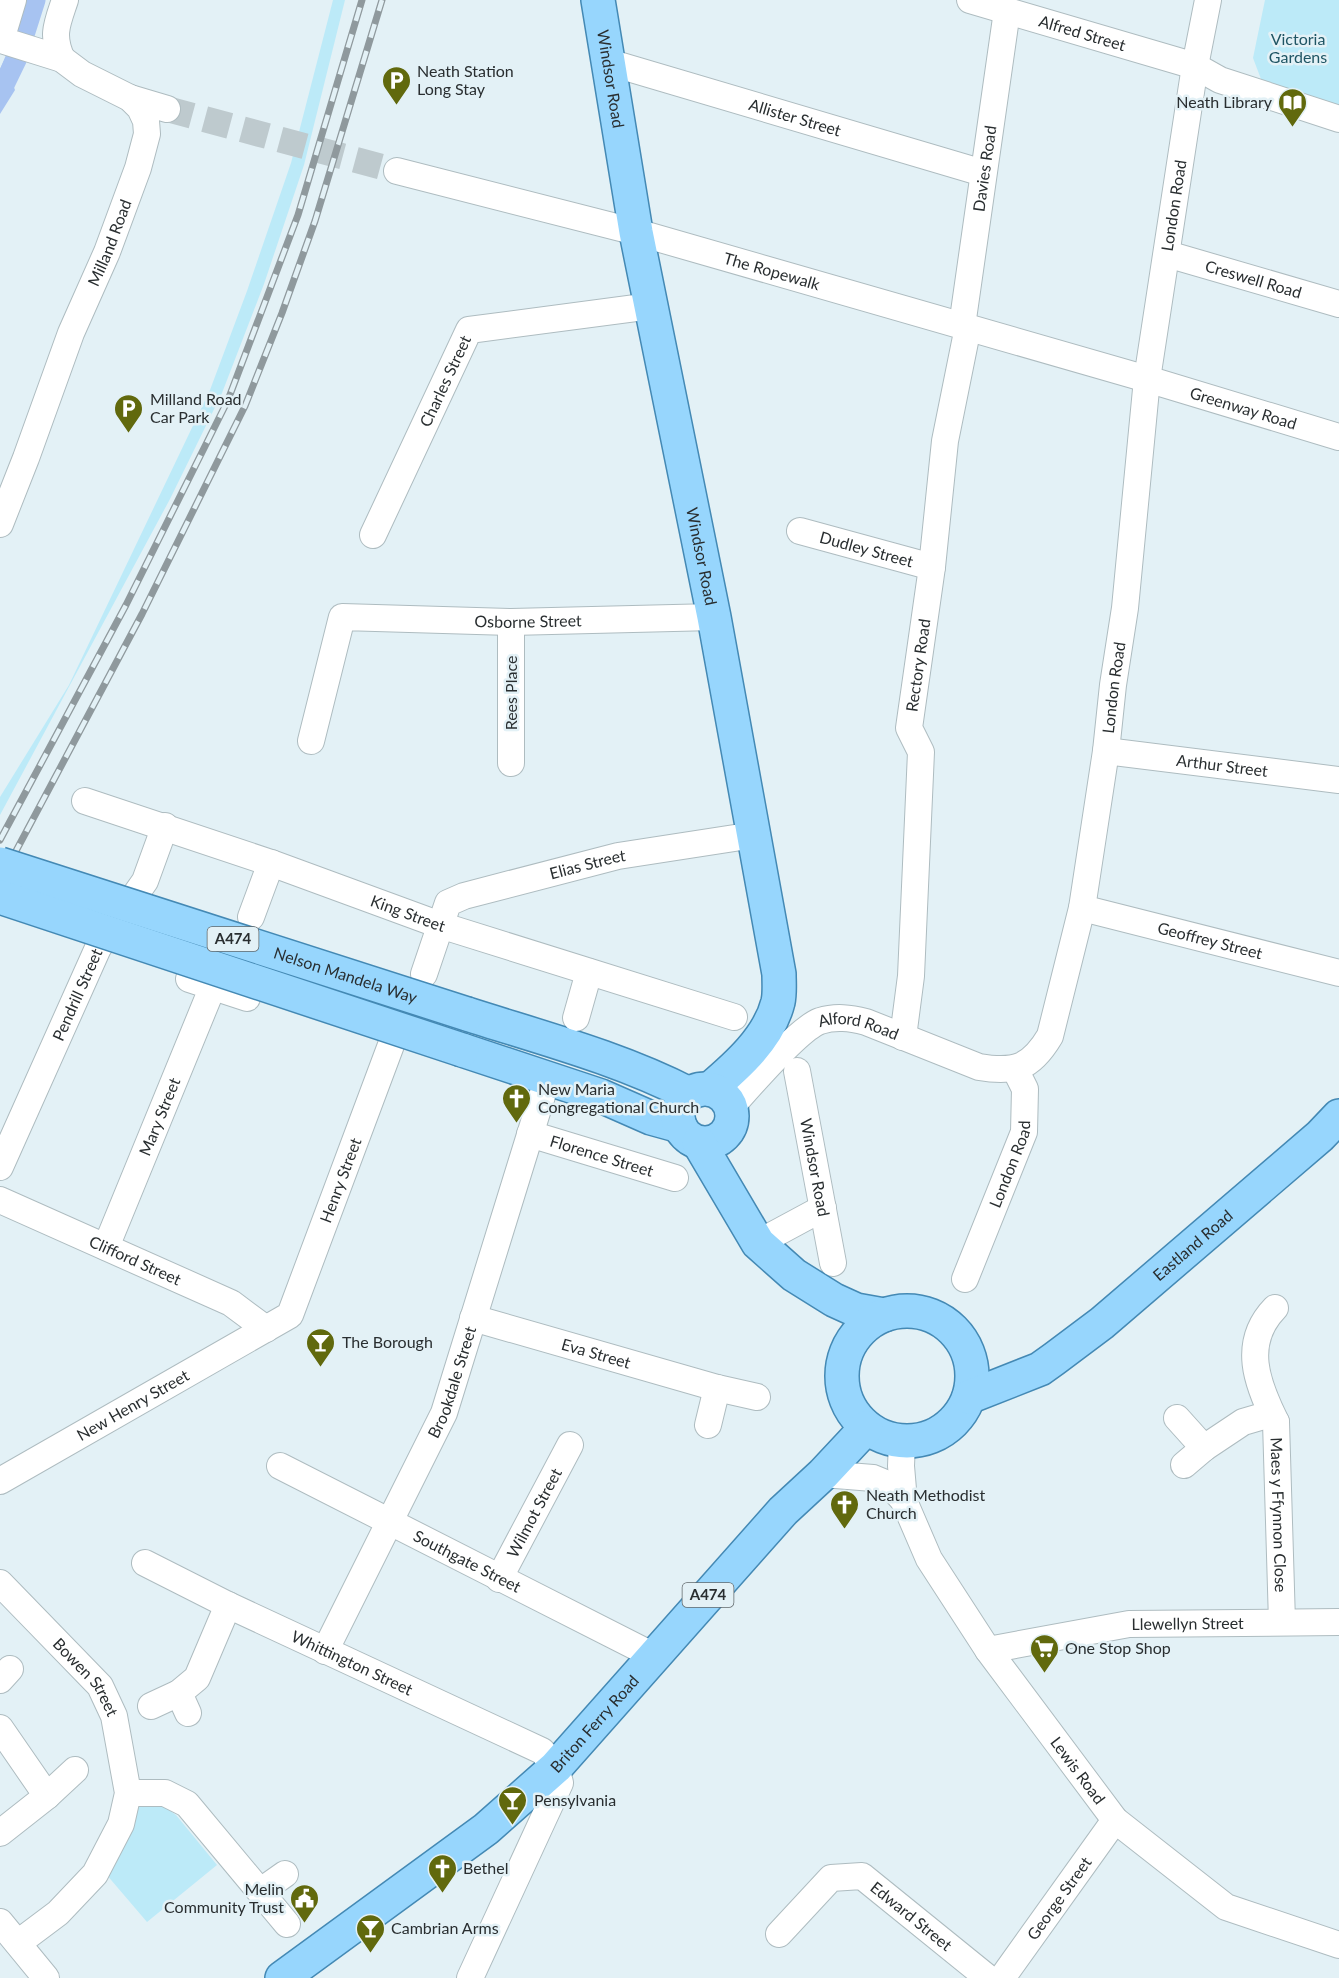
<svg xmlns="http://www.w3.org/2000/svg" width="1339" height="1978" font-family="Lato,sans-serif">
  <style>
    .green { fill: #bceaf8 }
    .water { fill: #a7c3f1 }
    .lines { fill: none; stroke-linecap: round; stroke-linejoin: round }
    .canal { stroke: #a7c3f1; stroke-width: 21 }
    .minor-tunnel { stroke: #becace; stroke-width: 26; stroke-dasharray: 26 13; stroke-linecap: butt }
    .minor-casing { stroke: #aebcc0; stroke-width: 28 }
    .major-casing { stroke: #4489b4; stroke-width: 36 }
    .minor { stroke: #fff; stroke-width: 26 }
    .major { stroke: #97d6fd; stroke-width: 33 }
    .rail-casing { stroke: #8f999d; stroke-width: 7 }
    .rail { stroke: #e3f1f6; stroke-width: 4.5; stroke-dasharray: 14; stroke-linecap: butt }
    .major-bridge-casing { stroke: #4489b4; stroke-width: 36; stroke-linecap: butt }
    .major-bridge { stroke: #97d6fd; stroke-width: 33 }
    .labels { text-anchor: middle; stroke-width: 5; stroke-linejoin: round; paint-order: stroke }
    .shield { fill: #e3f1f6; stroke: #61686b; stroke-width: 1.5 }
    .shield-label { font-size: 15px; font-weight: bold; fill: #292e30 }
    .street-label { font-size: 16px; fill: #292e30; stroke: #e3f1f6 }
    .park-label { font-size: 16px; fill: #1f5564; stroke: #e3f1f6 }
    .poi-label { font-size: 16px; fill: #292e30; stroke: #e3f1f6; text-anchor: start }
  </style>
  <rect width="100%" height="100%" fill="#e3f1f6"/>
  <path class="green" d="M333 0H345L304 165 264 284 222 393 170 499 0 815V797L69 685 210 390 247 291 291 163Z
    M1265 0H1339V107L1261 79 1253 58Z
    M132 1802H158L176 1815 217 1865 147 1922 106 1874Z"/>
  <path class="water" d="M6 55 22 61 12 82 15 90 0 114V69Z"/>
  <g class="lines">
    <path class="canal" d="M0 93 16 60 35 0"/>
    <path class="minor-tunnel" d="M167 109 397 171"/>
    <defs>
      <g id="minor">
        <path id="s1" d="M970 0 1195 66 1220 80 1339 119"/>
        <path d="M62 59C51 35 57 24 65 0"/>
        <path id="s2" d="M608 62 983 173"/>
        <path d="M130 98 167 109"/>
        <path id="s3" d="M397 171 636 232 1147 379 1339 437"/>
        <path id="s4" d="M1167 254 1339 304"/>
        <path id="s5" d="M962 326 1007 11"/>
        <path id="s6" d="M0 524 26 458 71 333 107 252 138 168 147 134 146 121 140 108 130 98 82 74 62 59 1 40 13 0"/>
        <path id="s7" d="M800 531 932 567"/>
        <path id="s8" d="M373 535 469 330 651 306"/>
        <path d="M511 622V763"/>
        <path id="s9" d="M311 741 342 617 511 622 714 617"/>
        <path id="s10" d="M1106 751 1339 780"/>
        <path id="s11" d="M85 801 271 863 440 925 734 1017"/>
        <path id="s12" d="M1082 908 1339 973"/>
        <path d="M251 917 271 863"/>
        <path id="s13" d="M424 974 448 903 464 896 618 856 754 835"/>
        <path d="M189 979 247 998"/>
        <path d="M576 1018 589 972"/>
        <path id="s14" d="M903 1037 911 976 921 752 909 728 932 567 945 441 968 327"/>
        <path id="s15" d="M797 1071 833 1263"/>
        <path id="s16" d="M731 1107C749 1087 798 1029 820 1021 836 1016 850 1018 866 1022L979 1067C1015 1073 1031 1068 1050 1036L1082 908 1106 751 1113 685 1125 608 1147 379 1195 66 1208 0"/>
        <path id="s17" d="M530 1134 675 1178"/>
        <path id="s18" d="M0 1167 98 948 145 881 165 826"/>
        <path id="s19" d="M0 1200 231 1303 266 1329"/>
        <path d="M758 1243 823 1208"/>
        <path id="s20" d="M106 1247 213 986"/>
        <path id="s21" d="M965 1279 1024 1132 1025 1089 1015 1069"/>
        <path id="s22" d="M1275 1308C1241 1343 1257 1384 1276 1422L1282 1622"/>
        <path id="s23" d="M473 1318 717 1388 757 1397"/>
        <path d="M1177 1418 1204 1448"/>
        <path d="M708 1425 717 1388"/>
        <path id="s24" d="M902 1442 901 1466 904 1501 929 1559 988 1650 1115 1820 1226 1907 1339 1945"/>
        <path d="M1184 1465 1204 1448 1243 1422 1267 1415 1276 1422"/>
        <path id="s25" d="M280 1466 654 1656"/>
        <path d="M823 1474 873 1478 890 1485 904 1501"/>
        <path id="s26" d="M0 1481 290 1315 391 1045"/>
        <path id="s27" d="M145 1563 228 1605 542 1751 556 1767 560 1783 470 1978"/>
        <path id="s28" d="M499 1579 570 1445"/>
        <path id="s29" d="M0 1583 100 1686 114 1716 128 1793 121 1824 95 1874 58 1913 18 1943"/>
        <path id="s30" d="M988 1650 1129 1624 1339 1622"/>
        <path id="s31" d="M325 1651 444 1413 542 1096"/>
        <path d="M0 1680 10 1669"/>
        <path d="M179 1693 188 1713"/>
        <path d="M151 1706 179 1693 197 1678 228 1605"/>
        <path d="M0 1728 47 1796"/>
        <path d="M128 1793H165L187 1804 287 1924"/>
        <path d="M0 1833 47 1796 75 1770"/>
        <path d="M261 1891 285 1874"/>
        <path d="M0 1922 46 1978"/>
        <path id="s32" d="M779 1934 831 1878 862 1876 988 1978"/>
        <path id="s33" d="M1002 1978 1115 1820"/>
      </g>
      <g id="major">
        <path id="s34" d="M598 0 636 232 714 617 779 974C779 983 780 993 778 1002 769 1038 737 1066 710 1089"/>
        <path d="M467 1014C542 1038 619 1058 689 1094"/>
        <path d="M462 1050 601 1096 651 1118 680 1126"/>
        <circle cx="705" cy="1116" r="27"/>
        <path d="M699 1143 758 1243 794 1275 834 1300 856 1310 884 1315"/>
        <circle cx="907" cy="1376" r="65"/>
        <path id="s35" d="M969 1397 1040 1369 1054 1359 1102 1323 1320 1136 1339 1116"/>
        <path id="s36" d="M282 1978 486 1829 556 1767 783 1511 823 1474 866 1428"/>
      </g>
    </defs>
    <use href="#minor" class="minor-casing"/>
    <use href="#major" class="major-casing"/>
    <use href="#minor" class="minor"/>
    <use href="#major" class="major"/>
    <defs>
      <path id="rail" d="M0 840 126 605 228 400 298 215 362 0
        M0 881 142 614 245 406 282 313 315 221 382 0"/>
    </defs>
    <use href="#rail" class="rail-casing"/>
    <use href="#rail" class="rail"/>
    <defs>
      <g id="major-bridge">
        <path id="s37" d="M0 864 467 1014"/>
        <path d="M0 897 462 1050"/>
      </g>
    </defs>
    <use href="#major-bridge" class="major-bridge-casing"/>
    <use href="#major-bridge" class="major-bridge"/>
  </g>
  <defs>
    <symbol id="parking-pin" viewBox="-11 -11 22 30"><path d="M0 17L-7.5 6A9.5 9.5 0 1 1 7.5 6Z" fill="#61690d" stroke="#e3f1f6"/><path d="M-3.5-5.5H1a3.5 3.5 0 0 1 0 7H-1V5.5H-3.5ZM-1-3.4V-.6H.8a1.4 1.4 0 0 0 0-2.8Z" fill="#fff"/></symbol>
    <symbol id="library-pin" viewBox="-11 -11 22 30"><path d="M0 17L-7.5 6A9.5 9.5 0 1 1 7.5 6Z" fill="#61690d" stroke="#e3f1f6"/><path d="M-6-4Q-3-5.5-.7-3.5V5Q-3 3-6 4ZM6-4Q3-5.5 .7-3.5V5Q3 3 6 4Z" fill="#fff"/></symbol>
    <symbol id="church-pin" viewBox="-11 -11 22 30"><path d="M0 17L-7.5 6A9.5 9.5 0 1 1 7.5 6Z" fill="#61690d" stroke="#e3f1f6"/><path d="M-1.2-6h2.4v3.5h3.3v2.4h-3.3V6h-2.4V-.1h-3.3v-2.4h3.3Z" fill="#fff"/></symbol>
    <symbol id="bar-pin" viewBox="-11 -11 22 30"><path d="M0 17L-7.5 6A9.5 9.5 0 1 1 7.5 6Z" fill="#61690d" stroke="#e3f1f6"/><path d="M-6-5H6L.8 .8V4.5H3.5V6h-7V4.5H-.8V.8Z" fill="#fff"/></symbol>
    <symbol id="supermarket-pin" viewBox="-11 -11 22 30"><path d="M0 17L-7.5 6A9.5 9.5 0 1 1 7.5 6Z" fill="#61690d" stroke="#e3f1f6"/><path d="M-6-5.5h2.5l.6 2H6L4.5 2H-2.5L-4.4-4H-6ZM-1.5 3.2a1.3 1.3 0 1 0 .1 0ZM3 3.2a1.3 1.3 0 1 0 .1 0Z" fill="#fff"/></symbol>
    <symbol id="civic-pin" viewBox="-11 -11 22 30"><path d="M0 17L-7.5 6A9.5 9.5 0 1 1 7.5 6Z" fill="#61690d" stroke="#e3f1f6"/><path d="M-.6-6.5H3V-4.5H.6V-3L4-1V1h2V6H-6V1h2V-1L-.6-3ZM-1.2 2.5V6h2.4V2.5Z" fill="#fff"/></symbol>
  </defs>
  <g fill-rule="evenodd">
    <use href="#parking-pin" x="380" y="64" width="33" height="45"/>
    <use href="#library-pin" x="1276" y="86" width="33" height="45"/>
    <use href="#parking-pin" x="112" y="392" width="33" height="45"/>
    <use href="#church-pin" x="500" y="1082" width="33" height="45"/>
    <use href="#bar-pin" x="304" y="1326" width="33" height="45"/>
    <use href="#church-pin" x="828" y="1488" width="33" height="45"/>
    <use href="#supermarket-pin" x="1028" y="1632" width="33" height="45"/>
    <use href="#bar-pin" x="496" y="1784" width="33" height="45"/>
    <use href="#church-pin" x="426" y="1852" width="33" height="45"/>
    <use href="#civic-pin" x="288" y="1882" width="33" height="45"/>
    <use href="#bar-pin" x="354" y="1912" width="33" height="45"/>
  </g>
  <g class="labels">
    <g class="shield">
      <rect x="207.5" y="927" width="51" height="24" rx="4.5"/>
      <rect x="682.5" y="1583" width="51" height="24" rx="4.5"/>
    </g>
    <g class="shield-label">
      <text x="233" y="944">A474</text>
      <text x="708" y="1600">A474</text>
    </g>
    <g class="street-label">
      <text dy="6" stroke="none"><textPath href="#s1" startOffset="117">Alfred Street</textPath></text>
      <text dy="6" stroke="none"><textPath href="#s34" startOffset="80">Windsor Road</textPath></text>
      <text dy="6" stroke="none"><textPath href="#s2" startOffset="195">Allister Street</textPath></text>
      <text dy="6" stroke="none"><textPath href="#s5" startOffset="159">Davies Road</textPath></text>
      <text dy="6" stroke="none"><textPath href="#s16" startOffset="1218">London Road</textPath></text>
      <text dy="6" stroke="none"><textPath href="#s6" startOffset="302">Milland Road</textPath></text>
      <text dy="6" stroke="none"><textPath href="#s3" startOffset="388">The Ropewalk</textPath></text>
      <text dy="6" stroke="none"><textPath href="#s4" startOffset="90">Creswell Road</textPath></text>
      <text dy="6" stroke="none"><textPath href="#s8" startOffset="170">Charles Street</textPath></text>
      <text dy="6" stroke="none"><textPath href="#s3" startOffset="879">Greenway Road</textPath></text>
      <text dy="6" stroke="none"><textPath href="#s7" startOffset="69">Dudley Street</textPath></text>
      <text dy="6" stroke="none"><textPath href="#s34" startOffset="566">Windsor Road</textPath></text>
      <text dy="6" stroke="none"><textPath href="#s9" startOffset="314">Osborne Street</textPath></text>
      <text dy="6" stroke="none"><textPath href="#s14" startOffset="376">Rectory Road</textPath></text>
      <text dy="6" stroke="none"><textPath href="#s16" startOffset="732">London Road</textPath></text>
      <text transform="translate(511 693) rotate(-90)" y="6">Rees Place</text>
      <text dy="6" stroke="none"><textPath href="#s10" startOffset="117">Arthur Street</textPath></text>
      <text dy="6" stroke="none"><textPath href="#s13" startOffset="220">Elias Street</textPath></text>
      <text dy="6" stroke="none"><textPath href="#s11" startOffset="342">King Street</textPath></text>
      <text dy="6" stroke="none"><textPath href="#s12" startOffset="132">Geoffrey Street</textPath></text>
      <text dy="6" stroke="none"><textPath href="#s37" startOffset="363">Nelson Mandela Way</textPath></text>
      <text dy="6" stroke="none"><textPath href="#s18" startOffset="189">Pendrill Street</textPath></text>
      <text dy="6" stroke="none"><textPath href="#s16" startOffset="164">Alford Road</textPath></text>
      <text dy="6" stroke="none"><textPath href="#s20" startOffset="141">Mary Street</textPath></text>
      <text dy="6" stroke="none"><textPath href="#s17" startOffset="75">Florence Street</textPath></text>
      <text dy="6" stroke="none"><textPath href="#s21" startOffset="124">London Road</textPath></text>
      <text dy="6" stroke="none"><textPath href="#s15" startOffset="98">Windsor Road</textPath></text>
      <text dy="6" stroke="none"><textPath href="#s26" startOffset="478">Henry Street</textPath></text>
      <text dy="6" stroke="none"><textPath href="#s35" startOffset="273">Eastland Road</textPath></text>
      <text dy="6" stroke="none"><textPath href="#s19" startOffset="148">Clifford Street</textPath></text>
      <text dy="6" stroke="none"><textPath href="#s23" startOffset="128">Eva Street</textPath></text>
      <text dy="6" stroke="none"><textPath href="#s31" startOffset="298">Brookdale Street</textPath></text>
      <text dy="6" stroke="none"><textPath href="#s26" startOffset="153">New Henry Street</textPath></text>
      <text dy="6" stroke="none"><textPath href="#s28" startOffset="75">Wilmot Street</textPath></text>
      <text dy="6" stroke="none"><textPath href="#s22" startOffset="216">Maes y Ffynnon Close</textPath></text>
      <text dy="6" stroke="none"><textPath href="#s25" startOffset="210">Southgate Street</textPath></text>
      <text dy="6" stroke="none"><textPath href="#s30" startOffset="202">Llewellyn Street</textPath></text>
      <text dy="6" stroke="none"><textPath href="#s27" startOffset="230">Whittington Street</textPath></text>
      <text dy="6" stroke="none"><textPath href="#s29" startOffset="128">Bowen Street</textPath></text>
      <text dy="6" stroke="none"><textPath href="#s36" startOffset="404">Briton Ferry Road</textPath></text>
      <text dy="6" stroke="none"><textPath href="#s24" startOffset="381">Lewis Road</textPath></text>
      <text dy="6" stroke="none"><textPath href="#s33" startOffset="98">George Street</textPath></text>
      <text dy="6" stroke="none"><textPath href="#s32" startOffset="171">Edward Street</textPath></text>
    </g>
    <g class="park-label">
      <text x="1298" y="45">Victoria<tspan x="1298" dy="18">Gardens</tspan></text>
    </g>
    <g class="poi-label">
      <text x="417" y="77">Neath Station<tspan x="417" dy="18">Long Stay</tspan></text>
      <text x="1272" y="108" text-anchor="end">Neath Library</text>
      <text x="150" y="405">Milland Road<tspan x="150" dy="18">Car Park</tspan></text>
      <text x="538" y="1095">New Maria<tspan x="538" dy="18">Congregational Church</tspan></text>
      <text x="342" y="1348">The Borough</text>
      <text x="866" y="1501">Neath Methodist<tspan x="866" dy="18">Church</tspan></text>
      <text x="1065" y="1654">One Stop Shop</text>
      <text x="534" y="1806">Pensylvania</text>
      <text x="463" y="1874">Bethel</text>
      <text x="284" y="1895" text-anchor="end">Melin<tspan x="284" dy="18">Community Trust</tspan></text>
      <text x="391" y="1934">Cambrian Arms</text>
    </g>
  </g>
</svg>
